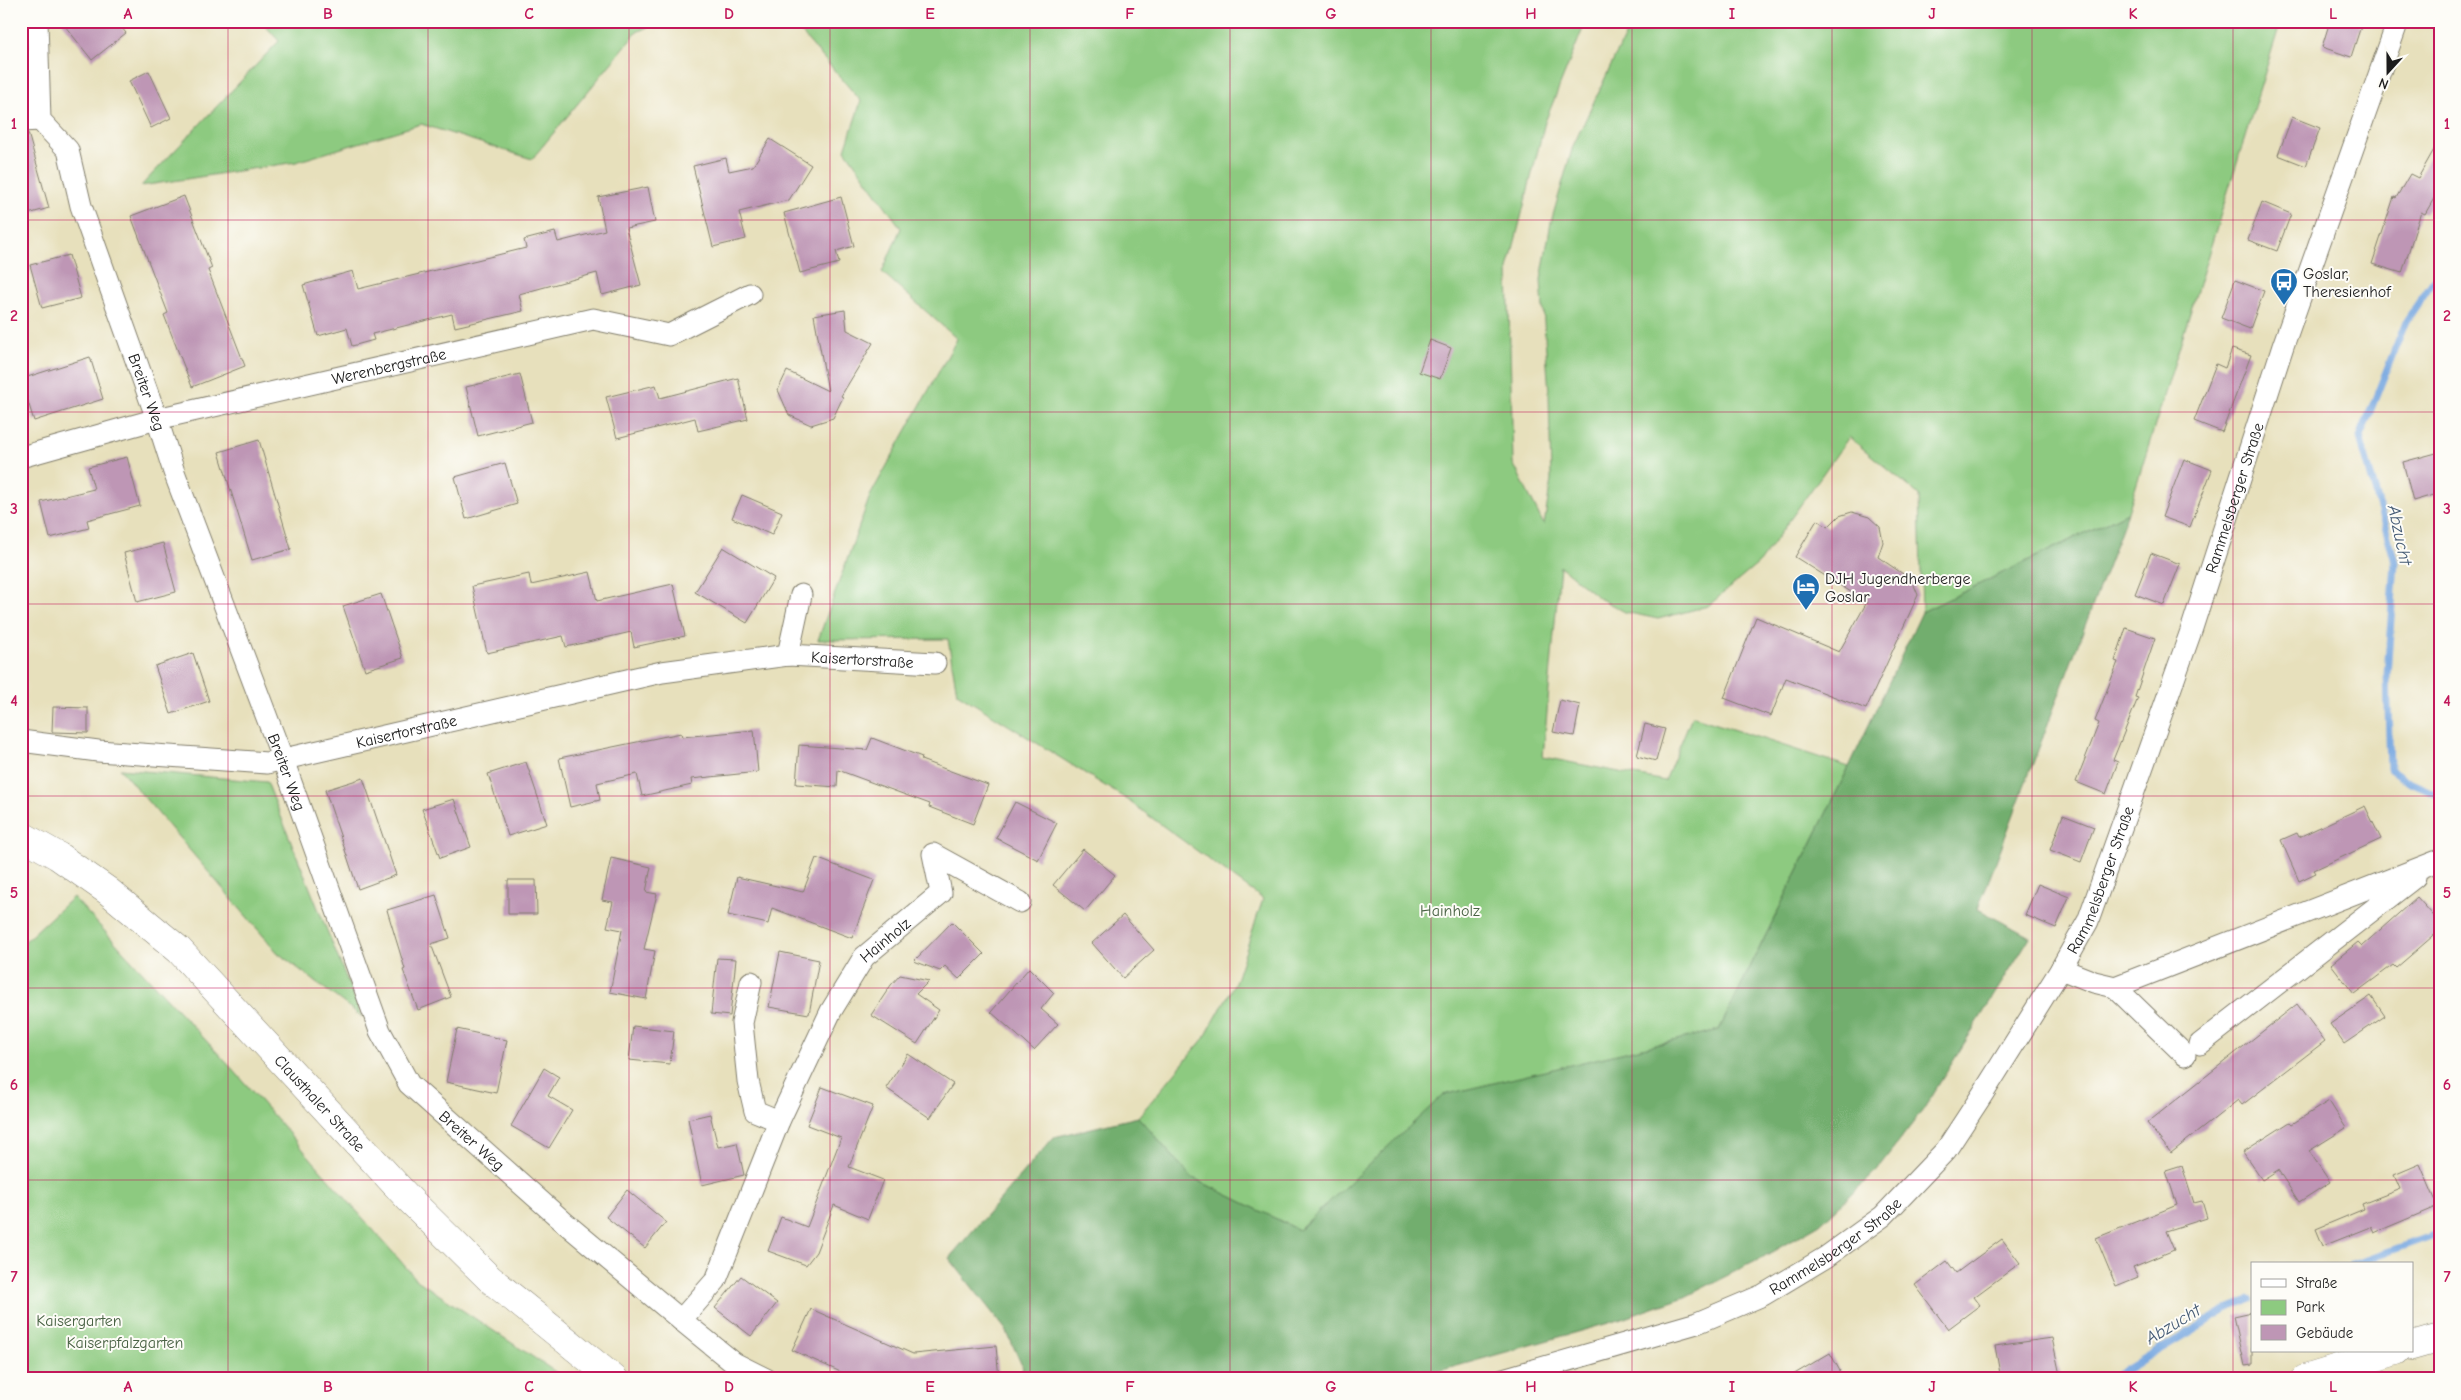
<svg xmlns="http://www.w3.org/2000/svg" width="2461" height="1400" font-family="'Comic Neue',sans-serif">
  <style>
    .green { fill: #8dca80; stroke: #54734e }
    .forest { fill: #72ae6e; stroke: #476545 }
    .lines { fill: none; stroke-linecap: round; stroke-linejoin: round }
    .stream { stroke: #75a6e0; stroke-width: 7 }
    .building { fill: #be96b5 }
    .minor-casing { stroke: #827e6c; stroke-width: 23 }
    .major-casing { stroke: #827e6c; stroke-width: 29 }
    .minor { stroke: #fff; stroke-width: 21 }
    .major { stroke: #fff; stroke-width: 28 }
    .grid { fill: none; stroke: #c2185b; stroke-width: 1; stroke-opacity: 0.55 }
    .labels { text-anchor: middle; stroke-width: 4; stroke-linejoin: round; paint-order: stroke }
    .poi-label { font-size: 16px; fill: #1c1c1c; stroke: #fdfcf7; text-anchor: start }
    .street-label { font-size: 16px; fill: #1c1c1c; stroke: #fdfcf7 }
    .park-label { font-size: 16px; fill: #496244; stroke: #fdfcf7 }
    .water-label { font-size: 18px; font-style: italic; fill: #445a74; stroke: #fdfcf7 }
    .neatline { fill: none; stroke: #c2185b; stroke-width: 2 }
    .grid-label { font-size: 16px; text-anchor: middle; font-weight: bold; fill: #c2185b }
  </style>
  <rect width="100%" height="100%" fill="#fdfcf7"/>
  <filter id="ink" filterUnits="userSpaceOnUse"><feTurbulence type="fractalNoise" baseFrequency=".02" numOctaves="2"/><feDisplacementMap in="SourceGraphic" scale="10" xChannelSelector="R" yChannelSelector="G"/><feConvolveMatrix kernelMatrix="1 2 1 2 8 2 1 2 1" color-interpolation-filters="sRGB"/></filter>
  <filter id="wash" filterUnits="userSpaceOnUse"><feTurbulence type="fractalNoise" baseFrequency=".0096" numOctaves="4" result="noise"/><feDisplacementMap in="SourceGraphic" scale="20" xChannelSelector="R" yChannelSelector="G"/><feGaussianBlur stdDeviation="1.12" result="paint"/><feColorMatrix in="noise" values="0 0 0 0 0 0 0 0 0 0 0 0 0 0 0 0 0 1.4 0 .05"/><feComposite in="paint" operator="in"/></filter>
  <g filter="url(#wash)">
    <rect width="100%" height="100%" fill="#e7e0bc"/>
    <path class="green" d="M261 21H660L637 32 532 159 421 124 296 162 141 186 279 41Z
      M791 21H1586L1545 122 1508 269 1513 463 1544 525 1551 480 1549 393 1541 280 1551 222 1573 146 1632 21H2281L2128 512 1922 612 1919 495 1849 437 1759 563 1708 606 1658 619 1625 612 1599 598 1560 566 1543 757 1665 781 1692 716 1849 767 1719 1030 1444 1095 1299 1230 1191 1177 1138 1117 1205 1037 1235 983 1263 899 1126 799 957 693 948 639 818 640 870 496 957 339 882 272 901 228 845 150 861 101Z
      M120 769 267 782 362 1017 278 953Z
      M73 897 237 1074 417 1280 566 1379H21V945Z"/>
    <path class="forest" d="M2128 512 1978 909 2030 937 1923 1110 1874 1173 1820 1224 1758 1260 1685 1297 1616 1321 1411 1379H1017L1023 1368 1006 1330 949 1258 1054 1137 1138 1117 1191 1177 1299 1230 1443 1095 1719 1030 1849 767 1922 612Z"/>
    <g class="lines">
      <path class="stream" d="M2440 271 2406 321 2360 437 2395 562 2387 675 2390 769 2409 782 2440 796
        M2353 1264 2440 1233
        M2111 1379 2229 1308 2252 1299"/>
    </g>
    <g id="blocks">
      <path class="building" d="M61 21H116L126 33 92 60Z
        M2330 21H2346L2361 26 2351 57 2322 47Z
        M149 71 171 118 151 128 129 81Z
        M2292 117 2320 128 2306 166 2278 155Z
        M21 133H28L49 208 21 216Z
        M770 139 811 165 789 200 739 212 746 239 713 247 693 166 726 158 729 171 753 166Z
        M2440 139V188L2425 214 2421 212 2402 273 2372 264 2394 197 2396 198 2410 174 2418 178Z
        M648 187 655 222 626 228 641 285 602 295 597 273 519 294 523 311 455 327 452 314 372 334 374 340 352 346 347 328 318 336 303 285 353 271 358 289 526 248 524 240 555 232 558 242 605 230 598 197Z
        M184 196 212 268 208 270 245 366 192 387 164 315 168 313 131 216Z
        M841 197 854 246 836 251 839 263 800 273 784 213Z
        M2262 202 2291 214 2277 251 2248 240Z
        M69 255 81 298 42 308 30 265Z
        M2235 280 2264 291 2250 329 2221 318Z
        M845 310 847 330 873 343 841 396 843 397 833 418 811 425 789 415 778 390 787 371 828 391 814 315Z
        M1430 340 1451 348 1440 379 1419 372Z
        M2232 349 2251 355 2222 432 2194 421 2216 364 2225 368Z
        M90 357 103 399 34 421 21 379Z
        M520 374 532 422 478 436 466 387Z
        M738 378 748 419 698 431 695 418 617 438 606 397 656 385 660 398Z
        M259 440 291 549 252 560 219 452Z
        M2440 452V493L2413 501 2403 462Z
        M127 457 140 506 87 520 89 528 50 538 41 502 94 489 88 467Z
        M2184 459 2212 470 2190 527 2162 517Z
        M505 463 517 504 466 519 455 477Z
        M742 495 782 512 772 535 732 518Z
        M1852 512 1869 517 1880 527 1883 542 1878 557 1912 580 1918 595 1866 709 1786 678 1771 716 1724 698 1756 617 1839 652 1867 602 1795 557 1817 520 1828 527 1839 516Z
        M163 543 176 592 137 602 124 553Z
        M723 547 774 578 747 623 695 592Z
        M2151 553 2180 564 2164 605 2135 594Z
        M590 572 597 601 673 584 685 636 634 647 631 632 566 647 563 636 487 653 472 586 529 574 531 585Z
        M381 594 403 658 365 670 343 606Z
        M2126 628 2155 638 2135 697 2138 698 2113 760 2118 762 2106 794 2076 782 2099 723 2095 721 2118 662 2115 661Z
        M193 653 209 701 171 714 155 666Z
        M1560 700 1580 705 1574 736 1553 732Z
        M53 707 88 708V733L52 732Z
        M1645 724 1665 729 1656 761 1637 756Z
        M754 730 758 772 691 779 692 785 642 796 637 774 597 783 600 800 570 807 559 758 681 733 682 737Z
        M872 738 922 757 921 760 988 785 973 824 929 807 930 804 838 770 837 787 796 784 799 745 867 750Z
        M526 762 547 824 508 836 488 774Z
        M363 778 396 875 358 889 325 790Z
        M454 799 471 847 440 858 422 809Z
        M1015 802 1057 823 1038 860 996 838Z
        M2365 806 2381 839 2314 870 2316 873 2299 881 2281 840 2297 833 2299 837Z
        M2063 815 2094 827 2081 862 2050 850Z
        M1083 849 1115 875 1085 911 1053 885Z
        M611 858 651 867 646 892 657 894 644 949 655 951 646 999 610 992 622 930 607 927 613 902 602 900Z
        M816 858 874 880 852 938 772 908 768 924 728 915 737 877 803 892Z
        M508 880H536L537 914H508Z
        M2038 884 2069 897 2056 928 2025 915Z
        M436 895 450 938 431 944 451 997 418 1010 403 970 405 969 387 910Z
        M2417 897 2440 923V930L2396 968 2393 965 2354 994 2331 964 2358 942 2362 946Z
        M1123 915 1154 950 1123 978 1092 943Z
        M952 922 984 954 959 979 945 966 940 971 914 961Z
        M780 952 819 960 809 1014 769 1007Z
        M717 958 736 959 730 1016 711 1014Z
        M1029 968 1054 993 1041 1009 1058 1024 1034 1050 991 1012Z
        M900 975 929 981 916 994 939 1010 917 1044 871 1015 891 985Z
        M2371 996 2385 1016 2344 1044 2330 1024Z
        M2297 1004 2325 1041 2242 1105 2238 1100 2171 1153 2147 1123Z
        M633 1026 674 1031 670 1064 629 1060Z
        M457 1029 507 1040 496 1093 446 1082Z
        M908 1054 953 1084 930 1118 886 1088Z
        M544 1068 559 1077 548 1096 572 1110 549 1148 511 1126Z
        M822 1087 873 1106 849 1167 883 1180 868 1219 834 1205 816 1252 806 1265 768 1251 781 1217 807 1227 841 1138 807 1125Z
        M2329 1101 2346 1128 2309 1151 2330 1182 2299 1202 2278 1170 2262 1180 2243 1152 2290 1122 2292 1124Z
        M710 1114 718 1147 737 1143 744 1175 702 1185 688 1119Z
        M2420 1164 2438 1206 2374 1233 2371 1227 2323 1246 2316 1229 2364 1209 2362 1204 2400 1189 2394 1175Z
        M2182 1166 2194 1203 2202 1201 2207 1218 2166 1231 2174 1250 2133 1267 2138 1277 2116 1286 2096 1238 2177 1205 2166 1171Z
        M627 1190 666 1222 645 1248 606 1217Z
        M2002 1239 2020 1263 1974 1297 1980 1305 1948 1329 1915 1285 1947 1261 1956 1273Z
        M741 1276 777 1303 751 1336 715 1308Z
        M811 1309 913 1354 996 1346 999 1379H856L792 1350Z
        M2252 1312V1365L2245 1366 2234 1316Z
        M2052 1338 2060 1375 2043 1379H2001L1995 1346Z
        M1830 1353 1840 1371 1827 1379H1786Z"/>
    </g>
  </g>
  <g filter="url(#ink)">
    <use href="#blocks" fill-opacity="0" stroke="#827e6c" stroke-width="1"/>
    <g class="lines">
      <defs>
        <g id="minor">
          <path id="s1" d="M37 21 40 120 68 150 81 206 157 419 174 472 283 760 380 1031 409 1084 565 1223 681 1320 734 1363 766 1379"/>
          <path d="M21 121 40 120"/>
          <path id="s2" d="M21 457 157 419 593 319 669 335 750 294"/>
          <path d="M788 655 801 595"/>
          <path id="s3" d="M21 741 98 751 267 763 662 672 788 655 935 663"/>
          <path d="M2061 969 2094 982 2115 987 2440 860"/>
          <path d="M751 982 742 1023 748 1081 755 1111 779 1121"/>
          <path d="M2115 987 2185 1055"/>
          <path d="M2200 1044 2415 877"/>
          <path id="s4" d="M681 1320 716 1280 779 1121 831 1011 864 957 941 893 933 854 1020 902"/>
          <path id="s5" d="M1503 1379 1697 1323 1763 1295 1826 1257 1883 1216 1946 1150 1982 1095 2061 969 2088 921 2191 631 2283 346 2398 21"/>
        </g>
        <g id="major">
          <path id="s6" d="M21 835 58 856 108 891 179 950 409 1199 490 1279 614 1379"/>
          <path d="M2412 1346 2440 1338"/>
          <path d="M2305 1379 2396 1351"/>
        </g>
      </defs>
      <use href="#minor" class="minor-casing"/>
      <use href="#major" class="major-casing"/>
      <use href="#minor" class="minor"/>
      <use href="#major" class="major"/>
    </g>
  </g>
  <path class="grid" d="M228 21V1379M428 21V1379M629 21V1379M830 21V1379M1030 21V1379M1230 21V1379M1431 21V1379M1632 21V1379M1832 21V1379M2032 21V1379M2233 21V1379M21 220H2440M21 412H2440M21 604H2440M21 796H2440M21 988H2440M21 1180H2440"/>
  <defs>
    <symbol id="bus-pin" viewBox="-11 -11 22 30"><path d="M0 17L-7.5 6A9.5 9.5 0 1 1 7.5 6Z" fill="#1f6fb2" stroke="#fdfcf7"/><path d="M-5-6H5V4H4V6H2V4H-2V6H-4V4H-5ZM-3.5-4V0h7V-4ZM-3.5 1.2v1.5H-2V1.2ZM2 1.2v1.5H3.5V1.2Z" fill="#fff"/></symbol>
    <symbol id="hotel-pin" viewBox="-11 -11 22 30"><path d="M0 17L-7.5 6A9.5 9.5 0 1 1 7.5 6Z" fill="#1f6fb2" stroke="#fdfcf7"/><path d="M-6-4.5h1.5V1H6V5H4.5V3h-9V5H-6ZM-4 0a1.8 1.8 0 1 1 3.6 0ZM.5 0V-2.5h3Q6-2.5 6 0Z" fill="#fff"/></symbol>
  </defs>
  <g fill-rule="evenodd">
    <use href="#bus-pin" x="2268" y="266" width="32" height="43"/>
    <use href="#hotel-pin" x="1790" y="571" width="32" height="43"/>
  </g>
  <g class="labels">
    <g class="poi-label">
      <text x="2303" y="279">Goslar,<tspan x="2303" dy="18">Theresienhof</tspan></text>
      <text x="1825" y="584">DJH Jugendherberge<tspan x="1825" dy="18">Goslar</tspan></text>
    </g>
    <g class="street-label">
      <text dy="6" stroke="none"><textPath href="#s2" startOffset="379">Werenbergstraße</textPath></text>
      <text dy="6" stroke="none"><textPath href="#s1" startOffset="395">Breiter Weg</textPath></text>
      <text dy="6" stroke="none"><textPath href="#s5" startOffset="1226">Rammelsberger Straße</textPath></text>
      <text dy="6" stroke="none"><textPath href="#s3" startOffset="854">Kaisertorstraße</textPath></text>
      <text dy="6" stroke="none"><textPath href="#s3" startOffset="390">Kaisertorstraße</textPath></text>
      <text dy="6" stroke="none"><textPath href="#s1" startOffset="800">Breiter Weg</textPath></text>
      <text dy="6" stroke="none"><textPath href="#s5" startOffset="821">Rammelsberger Straße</textPath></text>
      <text dy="6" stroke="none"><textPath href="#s4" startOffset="436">Hainholz</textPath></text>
      <text dy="6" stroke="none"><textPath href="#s6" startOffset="404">Clausthaler Straße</textPath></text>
      <text dy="6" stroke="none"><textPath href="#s1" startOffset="1220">Breiter Weg</textPath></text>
      <text dy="6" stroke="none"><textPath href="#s5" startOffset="361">Rammelsberger Straße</textPath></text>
    </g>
    <g class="park-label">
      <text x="1450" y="916">Hainholz</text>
      <text x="79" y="1326">Kaisergarten</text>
      <text x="125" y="1348">Kaiserpfalzgarten</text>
    </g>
    <g class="water-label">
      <text transform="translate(2400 535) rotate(78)" y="6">Abzucht</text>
      <text transform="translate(2173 1324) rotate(-31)" y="6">Abzucht</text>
    </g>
  </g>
  <rect width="2461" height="1400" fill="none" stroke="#fdfcf7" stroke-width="55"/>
  <rect x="2251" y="1262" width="162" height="90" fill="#fdfcf7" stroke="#a3a29f"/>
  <rect x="2261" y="1279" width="25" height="8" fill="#ffffff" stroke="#a3a29f"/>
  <text x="2296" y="1288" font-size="15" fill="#1c1c1c">Straße</text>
  <rect x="2261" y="1300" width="25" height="15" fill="#8dca80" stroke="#a3a29f"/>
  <text x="2296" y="1312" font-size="15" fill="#1c1c1c">Park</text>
  <rect x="2261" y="1325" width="25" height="15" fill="#be96b5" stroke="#a3a29f"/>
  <text x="2296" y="1338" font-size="15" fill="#1c1c1c">Gebäude</text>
  <g transform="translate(2388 72) rotate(201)" stroke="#fdfcf7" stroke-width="4" paint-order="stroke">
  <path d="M0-4L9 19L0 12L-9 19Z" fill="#1c1c1c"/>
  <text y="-8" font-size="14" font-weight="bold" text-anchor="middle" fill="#1c1c1c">N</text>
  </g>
  <rect x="28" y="28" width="2406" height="1344" class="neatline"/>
  <g class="grid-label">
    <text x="128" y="19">A</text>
    <text x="328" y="19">B</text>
    <text x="529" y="19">C</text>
    <text x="729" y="19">D</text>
    <text x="930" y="19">E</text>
    <text x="1130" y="19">F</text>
    <text x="1331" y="19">G</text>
    <text x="1531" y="19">H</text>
    <text x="1732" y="19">I</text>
    <text x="1932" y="19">J</text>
    <text x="2133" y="19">K</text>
    <text x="2333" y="19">L</text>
    <text x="14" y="129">1</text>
    <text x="2447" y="129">1</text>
    <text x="14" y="321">2</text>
    <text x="2447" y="321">2</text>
    <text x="14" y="514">3</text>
    <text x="2447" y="514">3</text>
    <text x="14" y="706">4</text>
    <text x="2447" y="706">4</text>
    <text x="14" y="898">5</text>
    <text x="2447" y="898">5</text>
    <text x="14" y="1090">6</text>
    <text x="2447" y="1090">6</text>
    <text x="14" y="1282">7</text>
    <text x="2447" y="1282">7</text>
    <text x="128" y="1392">A</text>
    <text x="328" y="1392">B</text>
    <text x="529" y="1392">C</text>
    <text x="729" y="1392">D</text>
    <text x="930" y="1392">E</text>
    <text x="1130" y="1392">F</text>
    <text x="1331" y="1392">G</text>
    <text x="1531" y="1392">H</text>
    <text x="1732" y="1392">I</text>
    <text x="1932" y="1392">J</text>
    <text x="2133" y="1392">K</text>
    <text x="2333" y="1392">L</text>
  </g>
</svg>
